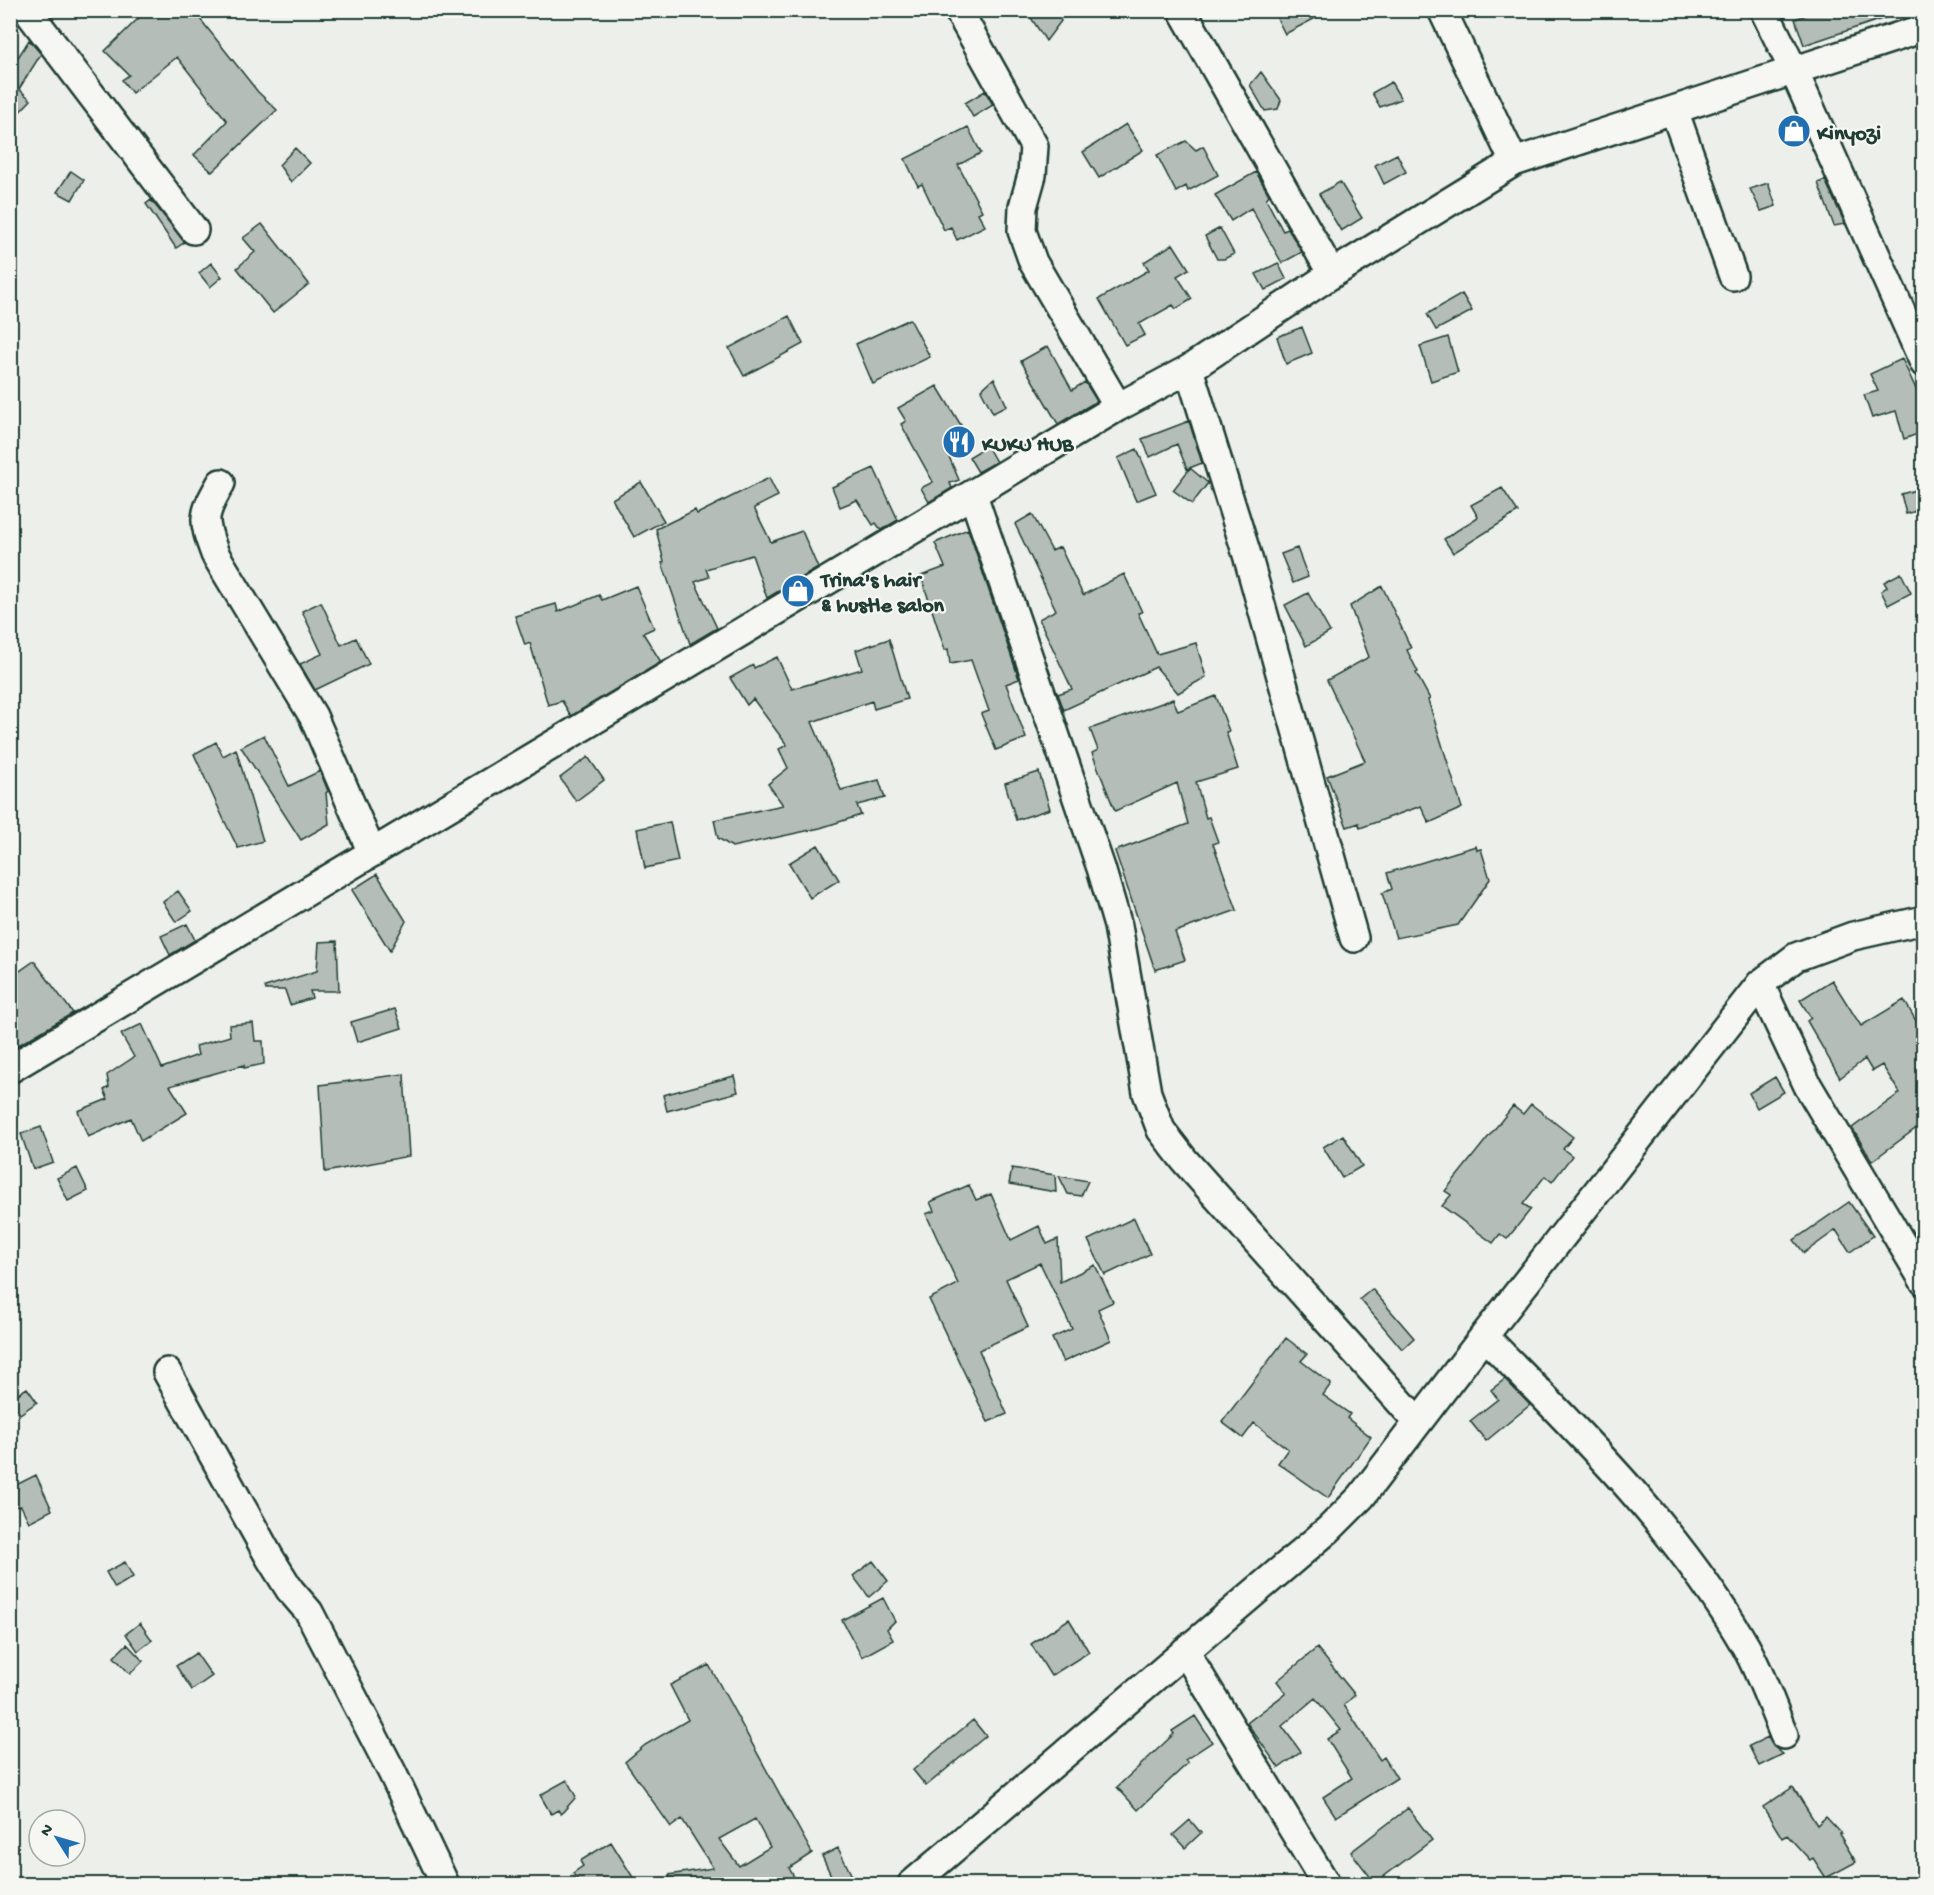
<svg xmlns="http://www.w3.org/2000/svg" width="1934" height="1895" font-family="'Gochi Hand',sans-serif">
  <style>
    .building { fill: #b4bdb8; stroke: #1f3d34; stroke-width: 1.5; fill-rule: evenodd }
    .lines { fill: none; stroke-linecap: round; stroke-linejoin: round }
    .minor-casing { stroke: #1f3d34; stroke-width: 32 }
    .minor { stroke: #f6f6f2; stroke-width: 27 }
    .labels { text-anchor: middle; stroke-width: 4.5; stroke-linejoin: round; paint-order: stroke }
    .poi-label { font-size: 22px; font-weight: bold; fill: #1f3d34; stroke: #f6f6f2; text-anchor: start }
  </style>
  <rect width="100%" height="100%" fill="#edefea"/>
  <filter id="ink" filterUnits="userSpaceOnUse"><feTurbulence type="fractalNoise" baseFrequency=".0167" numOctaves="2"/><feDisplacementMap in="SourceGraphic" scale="12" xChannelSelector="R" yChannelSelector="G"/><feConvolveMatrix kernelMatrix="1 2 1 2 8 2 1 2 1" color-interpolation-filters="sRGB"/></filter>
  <g filter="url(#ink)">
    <path class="building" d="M147 10H193L258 92 277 110 212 172 194 155 227 121 177 57 132 93 122 80 129 75 105 51Z
      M1026 10H1054L1061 21 1046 41Z
      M1273 10H1331L1285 34Z
      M1820 10H1896L1897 14 1804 45 1795 19Z
      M29 40 41 54 19 89 31 100 10 122V70Z
      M1261 72 1281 100 1278 109 1265 111 1250 85Z
      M1391 82 1401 99 1380 107 1372 93Z
      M985 91 993 105 973 117 965 103Z
      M1126 124 1143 150 1099 178 1083 152Z
      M968 127 981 153 958 165 982 211 978 213 985 226 957 240 951 227 944 230 922 184 918 186 905 159Z
      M1186 141 1196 150 1203 146 1218 175 1188 191 1186 186 1176 192 1157 155Z
      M295 148 310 163 291 182 279 165Z
      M1397 154 1406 172 1384 184 1375 165Z
      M71 171 84 180 72 200 57 192Z
      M1256 172 1269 195 1266 199 1283 231 1288 229 1302 252 1282 263 1251 208 1231 221 1215 195Z
      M1825 180 1845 224 1834 226 1818 183Z
      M1340 182 1362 218 1341 231 1319 194Z
      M1768 183 1776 206 1761 211 1750 189Z
      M151 200 185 242 176 248 146 204Z
      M262 224 309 284 273 313 237 268 255 252 243 238Z
      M1220 228 1234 254 1224 259H1217L1205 236Z
      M1173 244 1189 269 1177 276 1192 299 1176 309 1173 305 1139 324 1145 335 1125 345 1099 299 1149 270 1144 262Z
      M211 263 222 277 210 287 199 273Z
      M1278 263 1286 279 1265 290 1256 274Z
      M1462 294 1472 311 1436 330 1427 314Z
      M789 316 803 344 744 376 729 348Z
      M910 319 930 357 873 384 856 344Z
      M1302 327 1312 353 1286 364 1277 337Z
      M1448 337 1458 372 1431 381 1420 346Z
      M1048 346 1072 390 1085 382 1097 401 1058 424 1021 361Z
      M1902 359 1923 404V432L1904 439 1896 411 1872 418 1864 395 1878 391 1870 374Z
      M994 378 1007 406 993 413 981 390Z
      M937 386 970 440 947 452 959 480 950 483 952 488 929 502 921 488 933 482 901 424 906 421 898 408Z
      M1189 421 1202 463 1187 469 1177 444 1150 457 1142 439Z
      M987 446 996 462 978 472 969 457Z
      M1137 449 1156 493 1136 501 1118 458Z
      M874 468 898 520 881 530 876 523 873 525 857 500 840 507 832 487Z
      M1190 468 1208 483 1192 504 1173 490Z
      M769 478 778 496 754 508 771 542 802 531 818 568 767 598 752 555 706 569 709 577 695 582 717 628 690 644 662 563 664 562 656 529 695 510 697 514Z
      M641 482 664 521 634 537 612 499Z
      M1502 488 1518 512 1453 553 1444 539 1478 517 1471 505Z
      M1916 490 1923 509 1906 514 1901 494Z
      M1032 514 1052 551 1060 547 1083 595 1124 574 1142 612 1138 613 1157 654 1196 643 1206 677 1178 693 1156 667 1064 710 1058 694 1072 689 1039 619 1056 610 1015 524Z
      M968 529 1019 679 1006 684 1026 738 996 750 981 714 989 711 971 660 950 664 948 649 945 650 921 576 945 567 935 543Z
      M1297 548 1308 577 1293 583 1281 554Z
      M1901 573 1911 593 1888 605 1881 591 1887 587 1884 582Z
      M636 586 654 628 643 633 661 662 571 716 562 701 548 705 530 643 525 645 515 616 556 604 558 612 599 595 602 600Z
      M1382 586 1411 648 1407 650 1418 672 1416 673 1430 699 1428 700 1462 808 1429 823 1421 806 1360 828 1359 823 1347 827 1327 776 1365 761 1327 680 1369 657 1350 606Z
      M1308 593 1330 632 1306 646 1285 605Z
      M321 602 341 645 356 638 369 664 315 690 300 664 322 654 302 611Z
      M889 639 907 699 874 709 872 701 812 722 841 790 879 780 885 798 857 805 861 815 820 828 732 847 718 838 714 820 783 805 768 784 788 768 779 749 787 745 753 699 747 705 730 678 753 665 754 668 777 657 792 689 862 669 856 650Z
      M1216 696 1229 731 1226 732 1238 769 1196 782 1206 818 1209 817 1218 842 1213 844 1237 910 1175 932 1185 960 1155 970 1115 851 1188 824 1177 783 1115 811 1092 753 1098 750 1090 729 1173 699 1178 711Z
      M264 735 289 786 320 771 328 791 326 793 329 824 301 840 241 747Z
      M216 742 223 756 236 749 263 841 238 848 224 820 194 754Z
      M588 757 604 780 576 801 560 778Z
      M1039 772 1050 809 1016 820 1005 783Z
      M670 822 678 861 645 868 637 829Z
      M818 845 839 880 810 898 789 863Z
      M1476 846 1477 850 1481 849 1490 879 1458 925 1396 938 1382 893 1392 889 1387 873Z
      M377 874 406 921 390 951 352 890Z
      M178 891 192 911 176 922 163 902Z
      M187 924 195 940 170 955 161 936Z
      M337 941 339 991H310L312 998 290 1005 285 990H266L265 987 317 971 319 942Z
      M34 961 73 1013 10 1050V978Z
      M1832 980 1861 1026 1904 1000 1923 1033V1123L1872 1161 1852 1128 1900 1093 1882 1065 1872 1071 1865 1059 1840 1078 1807 1021 1811 1018 1800 1000Z
      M395 1009 402 1028 357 1042 351 1022Z
      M253 1023 255 1041H263L264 1064 244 1068V1065L170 1086 187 1113 141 1141 131 1118 88 1137 78 1111 108 1099 104 1090 109 1087 107 1075 134 1057 121 1034 142 1024 162 1068 198 1055 196 1046 230 1036 229 1025Z
      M404 1074 409 1156 325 1172 320 1085Z
      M734 1076 738 1092 667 1111 663 1095Z
      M1775 1077 1784 1092 1757 1108 1749 1093Z
      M1531 1104 1573 1137 1563 1149 1572 1156 1552 1182 1545 1176 1523 1204 1531 1209 1507 1239 1500 1234 1493 1243 1442 1206 1451 1195 1445 1191 1513 1106 1523 1114Z
      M41 1127 53 1162 33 1169 21 1134Z
      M1343 1135 1362 1166 1342 1178 1323 1147Z
      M77 1168 88 1191 68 1201 57 1178Z
      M1012 1168 1055 1175 1056 1192 1009 1184Z
      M1059 1176 1088 1181 1081 1196 1068 1194Z
      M969 1185 976 1200 991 1194 1011 1240 1039 1226 1047 1244 1058 1239 1060 1282 1095 1265 1113 1302 1098 1309 1111 1340 1063 1362 1052 1338 1072 1329 1040 1263 1006 1279 1028 1327 979 1350 1007 1414 988 1422 929 1299 958 1284 926 1214 934 1211 930 1202Z
      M1849 1202 1873 1236 1850 1252 1836 1230 1804 1253 1794 1240Z
      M1134 1218 1150 1254 1105 1275 1088 1240Z
      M1372 1289 1414 1338 1402 1349 1360 1299Z
      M1286 1338 1307 1354 1301 1361 1331 1384 1323 1395 1350 1414 1347 1418 1371 1437 1328 1498 1278 1463 1288 1449 1254 1423 1243 1438 1222 1422Z
      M1505 1379 1530 1405 1486 1441 1470 1421 1498 1399 1491 1390Z
      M27 1388 37 1402 20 1414 10 1399Z
      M36 1475 52 1510 29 1522 21 1506 10 1507V1488Z
      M873 1561 888 1581 869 1597 853 1576Z
      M125 1562 133 1577 115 1588 106 1572Z
      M883 1598 895 1621 887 1629 893 1640 862 1657 842 1620Z
      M1069 1619 1089 1652 1051 1676 1031 1644Z
      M140 1623 152 1640 138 1651 126 1634Z
      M127 1644 143 1661 130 1674 114 1657Z
      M1317 1648 1355 1695 1344 1705 1380 1760 1384 1757 1397 1778 1336 1817 1323 1797 1352 1778 1327 1739 1341 1730 1315 1698 1282 1726 1301 1752 1279 1768 1247 1723 1286 1693 1277 1681Z
      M196 1653 212 1676 192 1690 176 1666Z
      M709 1665 812 1853 789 1868 794 1877 782 1884H670L669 1875 713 1868 682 1819 671 1827 625 1762 645 1745 688 1720 670 1685ZM755 1819 770 1847 739 1866 719 1839Z
      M1195 1716 1212 1742 1185 1760 1188 1763 1138 1810 1117 1787 1174 1734 1172 1731Z
      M973 1720 986 1736 926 1786 913 1770Z
      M1768 1737 1774 1747 1783 1754 1759 1766 1749 1746Z
      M567 1780 576 1797 561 1814 558 1810 551 1814 540 1795Z
      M1793 1787 1817 1825 1826 1817 1841 1833 1839 1834 1856 1862 1826 1878 1813 1858 1810 1860 1787 1835 1782 1838 1763 1807Z
      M1408 1808 1432 1840 1375 1883 1351 1852Z
      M1190 1820 1201 1833 1185 1848 1173 1835Z
      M611 1842 634 1879 625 1884H580L573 1873 583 1866 580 1861Z
      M838 1848 856 1884H835L822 1856Z"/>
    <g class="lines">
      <defs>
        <path id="minor" d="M27 10 194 230
          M958 10 1034 146 1032 175 1023 207 1022 231 1033 262 1118 407
          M1182 10 1332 274
          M1442 10 1514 162
          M1764 10 1794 71 1924 363
          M1674 110 1733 276
          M1189 369 1248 558 1354 938
          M221 483C202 516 202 519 215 554L313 716 372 853
          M973 495 1101 868 1118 926 1147 1093 1161 1130 1185 1161 1418 1422
          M1760 984 1808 1086 1924 1281
          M10 1069 1118 407 1189 369 1332 274 1514 162 1924 28
          M1484 1336C1578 1431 1678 1529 1746 1647 1761 1674 1772 1706 1784 1735
          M167 1372 270 1558 290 1590 309 1612 392 1772 445 1884
          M1185 1651 1326 1884
          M912 1884 1329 1529 1361 1497 1484 1336 1760 984 1796 957 1853 936 1924 920"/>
      </defs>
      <use href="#minor" class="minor-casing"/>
      <use href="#minor" class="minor"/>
    </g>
  </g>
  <defs>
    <symbol id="shop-disc" viewBox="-11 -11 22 22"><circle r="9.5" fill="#1f6fb2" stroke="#f6f6f2"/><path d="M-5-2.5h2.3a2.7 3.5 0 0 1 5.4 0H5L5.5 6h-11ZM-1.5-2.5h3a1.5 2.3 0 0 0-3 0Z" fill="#fff"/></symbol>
    <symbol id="restaurant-disc" viewBox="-11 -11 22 22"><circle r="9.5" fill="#1f6fb2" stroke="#f6f6f2"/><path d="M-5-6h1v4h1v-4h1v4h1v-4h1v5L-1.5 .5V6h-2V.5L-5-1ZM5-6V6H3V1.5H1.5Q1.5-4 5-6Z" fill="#fff"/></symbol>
  </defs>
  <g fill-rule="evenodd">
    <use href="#shop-disc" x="1775" y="112" width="38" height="38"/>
    <use href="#restaurant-disc" x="940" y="423" width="38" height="38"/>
    <use href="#shop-disc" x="779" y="572" width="38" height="38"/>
  </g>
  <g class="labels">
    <g class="poi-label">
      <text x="1817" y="139">Kinyozi</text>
      <text x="982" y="450">KUKU HUB</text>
      <text x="821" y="586">Trina's hair<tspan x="821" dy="25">&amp; hustle salon</tspan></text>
    </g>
  </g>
  <rect width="1934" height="1895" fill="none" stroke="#f6f6f2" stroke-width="36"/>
  <rect x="18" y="18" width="1898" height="1859" fill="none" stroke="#1f3d34" stroke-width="2" filter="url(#ink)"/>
  <g transform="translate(57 1838) rotate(307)"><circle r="28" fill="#f6f6f2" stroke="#a0aca6" stroke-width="1.5"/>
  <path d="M0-4.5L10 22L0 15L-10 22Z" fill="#1f6fb2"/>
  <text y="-9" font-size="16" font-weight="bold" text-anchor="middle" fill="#1f3d34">N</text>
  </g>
</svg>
